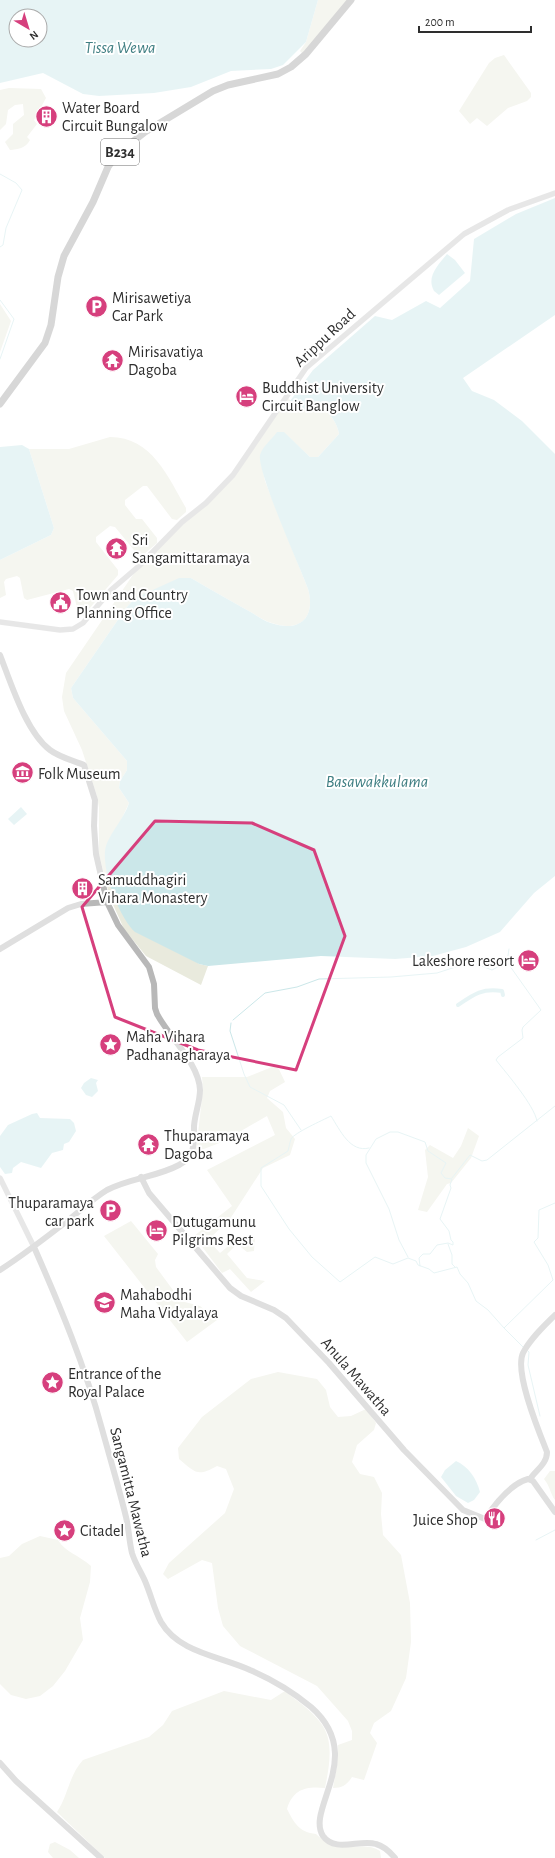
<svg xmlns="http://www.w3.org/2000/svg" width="555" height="1858" font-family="'Alegreya Sans',sans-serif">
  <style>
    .green { fill: #e9eadd }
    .water { fill: #cbe7e9; fill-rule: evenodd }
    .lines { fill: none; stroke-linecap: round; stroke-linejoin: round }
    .stream { stroke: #cbe7e9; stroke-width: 1 }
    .canal { stroke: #cbe7e9; stroke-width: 4 }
    .tertiary { stroke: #cbcbcb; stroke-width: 5.5 }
    .secondary { stroke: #b8b8b8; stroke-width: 6 }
    .primary { stroke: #a6a6a6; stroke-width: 7 }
    .marked { fill: none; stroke: #d63f7d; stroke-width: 3; stroke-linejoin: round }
    .labels { text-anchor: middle; stroke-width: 4; stroke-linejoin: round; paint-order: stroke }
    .shield { fill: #fff; stroke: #6d6d6d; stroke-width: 1 }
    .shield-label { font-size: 15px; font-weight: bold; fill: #2e2e2e }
    .poi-label { font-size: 16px; fill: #2e2e2e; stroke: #fff; text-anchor: start }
    .street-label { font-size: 16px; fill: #2e2e2e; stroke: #fff }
    .water-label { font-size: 17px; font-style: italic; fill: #407f83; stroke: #fff }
  </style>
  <rect width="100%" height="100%" fill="#fff"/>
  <path class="green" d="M318 0H349L303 54 300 51 306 42Z
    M504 55 531 93V97L527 101 508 108 487 126 477 118 470 124 459 111 489 63 495 58Z
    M9 88 41 89 46 98 34 120 37 124 27 137 30 140C25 149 18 149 10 150L5 142 13 134V124L24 115 23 104 15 105 8 110 6 124 0 130V90Z
    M0 304 11 321 0 352Z
    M286 396 301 411C305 409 311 406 316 406 327 407 338 424 339 434L318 457H310L283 432 260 457 265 481 308 589C316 617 300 633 272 623 263 621 255 614 247 610 228 599 209 589 191 578L135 598 126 608 71 688 73 698 127 761V770L120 781 119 788 129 803 105 855 114 899 199 964 208 966 201 985 146 956 124 929 120 920 110 898 99 854V808L97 796 82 750 64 711 62 697 66 673 139 566 233 475Z
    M110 437C152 437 168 477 186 508V512L177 520 172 519 147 486H143L125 500V505L136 519H142L157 538V543L143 555H138L115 527 110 526 96 537V542L118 570V575L83 616H79L73 591 69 589 27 600 24 598 20 578 17 576 6 579 4 582 6 595 0 598V560L51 535 54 528 29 449H69Z
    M277 1065 285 1082 270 1091 267 1098 283 1112 286 1128 295 1139 290 1155 263 1168 230 1219 208 1240 220 1253C233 1243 238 1233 255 1238L254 1251 247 1252 237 1244 227 1254 247 1278 265 1281 251 1292 230 1269 222 1273 194 1236 232 1206 207 1170 275 1135 267 1116 222 1142 196 1152 203 1089 202 1077H247Z
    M468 1128 479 1136 471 1158 451 1183 447 1184 427 1212 418 1210 428 1177 425 1150 430 1145 453 1158 461 1146Z
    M131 1221 158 1254 155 1260 156 1267 181 1301 200 1306 217 1320 187 1342 104 1236Z
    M278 1372 317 1379 326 1390 330 1407 338 1417 351 1416 366 1409 376 1423 374 1430 357 1445 352 1462 360 1474 374 1477 382 1493 381 1514 383 1535 401 1555 410 1603 411 1642 406 1678 391 1711 374 1723 370 1733 377 1743 364 1780 352 1777C347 1785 342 1788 333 1788L337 1766 338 1745 352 1740V1731L348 1721 317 1686 240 1646 223 1626 218 1608 212 1563 202 1560 168 1579 163 1574 169 1563 225 1513 234 1489 226 1469 217 1466C197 1477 196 1473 179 1459L178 1448 202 1417 251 1379Z
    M550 1471H555V1500C550 1493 550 1486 544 1479Z
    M40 1536 58 1540C66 1553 79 1555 91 1566L90 1582 80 1618 83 1640 65 1671 53 1686 40 1696 26 1699 11 1695 0 1684V1558L9 1556 22 1544Z
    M224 1691 271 1700 285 1691C297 1701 311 1710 320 1722 335 1740 329 1767 325 1788 306 1786 293 1789 287 1809 294 1823 299 1832 316 1834 340 1858 362 1839 380 1851L381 1858H105L57 1812C68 1796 69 1775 83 1760L149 1737 163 1725 172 1711Z
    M55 1842 70 1850 79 1858H53L48 1852 50 1844Z"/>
  <path class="water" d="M0 0H318L306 42 283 65 271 69 231 71 191 87 154 93 99 96 83 94 43 73 0 83ZM16 16H40V40H16Z
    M555 198V315L463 378 472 391 494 400 522 421 555 454V876L534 893 500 932 466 947 433 956 395 959 321 956 208 966 199 964 135 932C119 918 98 863 107 843 113 829 124 818 129 803L119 788 120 781 127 770V761L73 698 71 688 126 608 135 598 179 578H191C209 589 228 599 247 610 255 614 263 621 271 623 300 633 316 617 308 589 300 567 257 472 260 455 262 447 272 439 277 432H284L310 457H318L339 434C338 424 327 407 316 406 311 406 305 409 301 411L290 401 313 370 375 316 392 320 426 301 440 308 470 281 474 239 516 214Z
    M447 254 455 260 465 273 439 295 434 291C426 277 438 265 447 254Z
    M22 445 29 449 54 528 51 535 0 560V447Z
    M21 807 27 814 14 825 8 819Z
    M91 1078 98 1080 96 1083 98 1091 92 1097 86 1095 81 1088 84 1083Z
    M37 1113 40 1118 70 1119 74 1123 76 1131 69 1142 64 1144 63 1150 52 1153 41 1168 21 1162 13 1168 12 1173 5 1174 0 1167V1136L8 1125 32 1114Z
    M456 1461C468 1466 477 1479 480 1492L474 1500 468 1503 456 1496 441 1477 445 1470Z"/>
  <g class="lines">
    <path class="stream" d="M0 174 16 183 22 190 6 228 3 245 0 247
      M0 300 14 319 0 359
      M509 949 507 962 541 1010 523 1027 522 1030 523 1038 498 1057 496 1060C507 1074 534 1105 537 1121
      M233 1020 265 993 297 987 319 979 391 977 437 973 471 962 492 970 507 962
      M231 1023 230 1031 244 1074 250 1087 284 1105 301 1130
      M369 1148C350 1153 340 1130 331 1116 323 1120 294 1133 291 1139 290 1142 289 1147 288 1151L261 1168V1186L289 1229 312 1257 340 1282 375 1257 393 1264 408 1258 416 1261 418 1265 429 1269 434 1273 457 1267 460 1274 468 1283 476 1301 488 1310 504 1328
      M452 1178 470 1155 482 1161 487 1160 555 1106
      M448 1244 452 1255V1264L455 1267
      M408 1257 399 1240 389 1209 366 1163V1155L376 1139 390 1132H398L425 1142 428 1151 446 1163 441 1173 445 1178 452 1179 450 1185 451 1188 440 1219 449 1231 451 1240 453 1242V1245L448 1243 437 1245 430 1254H423L419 1258 420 1266
      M524 1348 504 1328 553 1280 548 1265 534 1242 538 1238 539 1210 555 1203
      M528 1351 529 1352 528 1365 540 1416
      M536 1540 555 1530"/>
    <path class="canal" d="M458 1005C474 994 482 988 502 991L503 995"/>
    <path class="tertiary" d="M0 622 60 630 73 629 83 623 111 590 139 566 182 522 206 503 233 475 306 368 464 234 508 210 555 193
      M0 1178 34 1247"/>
    <path class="secondary" d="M0 655C11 683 26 732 50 750 59 757 74 761 84 765L95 800 94 826 96 854 107 902 118 925 149 967 154 984 155 1008 157 1014C169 1037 199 1063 200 1090 200 1102 195 1113 194 1126 194 1142 196 1156 179 1165 157 1177 130 1178 107 1190 94 1198 83 1208 71 1218 48 1236 25 1254 0 1270
      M0 949 68 908 81 904 107 902
      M141 1177 149 1193 230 1288 241 1296 274 1310 286 1318 329 1363 404 1450 463 1510 485 1519C495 1504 510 1484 528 1479L533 1481 555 1512
      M34 1247C60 1306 85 1366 102 1429 110 1458 119 1488 126 1517 129 1529 129 1541 132 1553 135 1563 141 1572 145 1581 151 1595 154 1609 161 1622 179 1653 220 1656 250 1670 271 1679 293 1692 311 1707 367 1756 305 1809 323 1836 335 1853 360 1839 376 1844 384 1846 390 1852 395 1858
      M530 1479C536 1470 547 1464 547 1452 539 1432 514 1372 523 1353 530 1339 544 1326 555 1315
      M0 1763 16 1781 101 1858"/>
    <path class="primary" d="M0 404 45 343 51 325 58 277 64 256 93 202 108 167 117 154 145 132 213 91 228 85 278 74 291 67 306 54 351 0"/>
  </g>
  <path d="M0 0H555V1858H0ZM155 821 252 823 314 850 345 936 296 1070 198 1050 115 1017 82 907Z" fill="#fff" fill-opacity=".55" fill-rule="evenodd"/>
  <path class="marked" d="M155 821 252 823 314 850 345 936 296 1070 198 1050 115 1017 82 907Z"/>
  <defs>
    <symbol id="building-disc" viewBox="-11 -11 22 22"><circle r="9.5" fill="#d63f7d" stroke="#fff"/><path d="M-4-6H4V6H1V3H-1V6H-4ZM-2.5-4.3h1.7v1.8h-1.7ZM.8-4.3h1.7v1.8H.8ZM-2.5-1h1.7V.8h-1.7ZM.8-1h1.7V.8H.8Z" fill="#fff"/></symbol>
    <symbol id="parking-disc" viewBox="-11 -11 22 22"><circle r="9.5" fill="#d63f7d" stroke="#fff"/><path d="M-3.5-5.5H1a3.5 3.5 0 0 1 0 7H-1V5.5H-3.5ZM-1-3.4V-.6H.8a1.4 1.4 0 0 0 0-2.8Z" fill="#fff"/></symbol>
    <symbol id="temple-disc" viewBox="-11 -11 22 22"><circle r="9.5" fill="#d63f7d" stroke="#fff"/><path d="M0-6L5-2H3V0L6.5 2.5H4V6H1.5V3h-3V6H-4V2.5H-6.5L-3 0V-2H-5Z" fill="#fff"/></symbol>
    <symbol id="hotel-disc" viewBox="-11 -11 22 22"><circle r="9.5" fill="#d63f7d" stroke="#fff"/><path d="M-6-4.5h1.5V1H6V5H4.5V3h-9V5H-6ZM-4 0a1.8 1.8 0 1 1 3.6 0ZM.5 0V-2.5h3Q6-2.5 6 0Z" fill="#fff"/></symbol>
    <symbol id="civic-disc" viewBox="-11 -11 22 22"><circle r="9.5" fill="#d63f7d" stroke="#fff"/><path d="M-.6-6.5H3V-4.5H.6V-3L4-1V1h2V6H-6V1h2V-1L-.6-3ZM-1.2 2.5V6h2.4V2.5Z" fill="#fff"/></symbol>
    <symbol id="museum-disc" viewBox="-11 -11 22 22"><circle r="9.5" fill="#d63f7d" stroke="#fff"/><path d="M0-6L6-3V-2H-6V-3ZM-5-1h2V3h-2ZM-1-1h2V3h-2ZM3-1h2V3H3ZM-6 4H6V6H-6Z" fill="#fff"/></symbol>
    <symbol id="sight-disc" viewBox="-11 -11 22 22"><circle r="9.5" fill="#d63f7d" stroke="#fff"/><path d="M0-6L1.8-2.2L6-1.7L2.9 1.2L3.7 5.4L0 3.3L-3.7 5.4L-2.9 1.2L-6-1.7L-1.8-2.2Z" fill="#fff"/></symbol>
    <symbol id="school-disc" viewBox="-11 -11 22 22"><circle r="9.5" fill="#d63f7d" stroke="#fff"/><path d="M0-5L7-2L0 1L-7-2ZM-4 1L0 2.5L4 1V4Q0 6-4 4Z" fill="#fff"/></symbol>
    <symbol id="restaurant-disc" viewBox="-11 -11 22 22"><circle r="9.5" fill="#d63f7d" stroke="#fff"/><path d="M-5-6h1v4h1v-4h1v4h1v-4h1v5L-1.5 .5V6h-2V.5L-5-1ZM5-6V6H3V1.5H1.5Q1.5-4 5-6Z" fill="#fff"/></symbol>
  </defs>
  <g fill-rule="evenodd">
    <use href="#building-disc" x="34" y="104" width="25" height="25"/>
    <use href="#parking-disc" x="84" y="294" width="25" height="25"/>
    <use href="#temple-disc" x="100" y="348" width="25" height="25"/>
    <use href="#hotel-disc" x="234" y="384" width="25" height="25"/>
    <use href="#temple-disc" x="104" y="536" width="25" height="25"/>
    <use href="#civic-disc" x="48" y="590" width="25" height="25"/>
    <use href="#museum-disc" x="10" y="760" width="25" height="25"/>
    <use href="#building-disc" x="70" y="876" width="25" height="25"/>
    <use href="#hotel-disc" x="516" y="948" width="25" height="25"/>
    <use href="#sight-disc" x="98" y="1032" width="25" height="25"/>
    <use href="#temple-disc" x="136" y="1132" width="25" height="25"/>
    <use href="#parking-disc" x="98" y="1198" width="25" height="25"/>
    <use href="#hotel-disc" x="144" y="1218" width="25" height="25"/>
    <use href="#school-disc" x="92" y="1290" width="25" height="25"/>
    <use href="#sight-disc" x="40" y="1370" width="25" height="25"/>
    <use href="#restaurant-disc" x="482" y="1506" width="25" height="25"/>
    <use href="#sight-disc" x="52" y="1518" width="25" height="25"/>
  </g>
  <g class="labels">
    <rect class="shield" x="101" y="139" width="38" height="26" rx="3"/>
    <g class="shield-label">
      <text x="120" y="157">B234</text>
    </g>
    <g class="poi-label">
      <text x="62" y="113">Water Board<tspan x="62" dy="18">Circuit Bungalow</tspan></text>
      <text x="112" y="303">Mirisawetiya<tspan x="112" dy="18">Car Park</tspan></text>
      <text x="128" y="357">Mirisavatiya<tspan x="128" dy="18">Dagoba</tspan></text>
      <text x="262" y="393">Buddhist University<tspan x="262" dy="18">Circuit Banglow</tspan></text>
      <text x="132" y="545">Sri<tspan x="132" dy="18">Sangamittaramaya</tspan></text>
      <text x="76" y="600">Town and Country<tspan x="76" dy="18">Planning Office</tspan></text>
      <text x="38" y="779">Folk Museum</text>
      <text x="98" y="885">Samuddhagiri<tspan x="98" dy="18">Vihara Monastery</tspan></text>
      <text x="514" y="966" text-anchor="end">Lakeshore resort</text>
      <text x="126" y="1042">Maha Vihara<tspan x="126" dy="18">Padhanagharaya</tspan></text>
      <text x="164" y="1141">Thuparamaya<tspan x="164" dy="18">Dagoba</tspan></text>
      <text x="94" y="1208" text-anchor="end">Thuparamaya<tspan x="94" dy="18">car park</tspan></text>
      <text x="172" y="1227">Dutugamunu<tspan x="172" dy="18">Pilgrims Rest</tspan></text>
      <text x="120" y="1300">Mahabodhi<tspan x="120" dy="18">Maha Vidyalaya</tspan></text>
      <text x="68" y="1379">Entrance of the<tspan x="68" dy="18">Royal Palace</tspan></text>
      <text x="478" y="1525" text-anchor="end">Juice Shop</text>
      <text x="80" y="1536">Citadel</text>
    </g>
    <g class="street-label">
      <text transform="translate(324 337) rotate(-43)" y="6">Arippu Road</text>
      <text transform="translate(357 1376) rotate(49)" y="6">Anula Mawatha</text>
      <text transform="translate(132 1492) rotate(76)" y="6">Sangamitta Mawatha</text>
    </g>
    <g class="water-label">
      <text x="120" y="53">Tissa Wewa</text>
      <text x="377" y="787">Basawakkulama</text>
    </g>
  </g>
  <g transform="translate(28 28) rotate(142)"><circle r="19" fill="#ffffff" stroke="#ababab"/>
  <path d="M0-3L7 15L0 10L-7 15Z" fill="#d63f7d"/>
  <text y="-6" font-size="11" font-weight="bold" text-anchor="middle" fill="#2e2e2e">N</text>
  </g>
  <path d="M419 26v6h112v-6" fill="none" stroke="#2e2e2e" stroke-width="2"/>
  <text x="425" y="26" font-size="12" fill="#2e2e2e" stroke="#ffffff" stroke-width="3" paint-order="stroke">200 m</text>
</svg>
